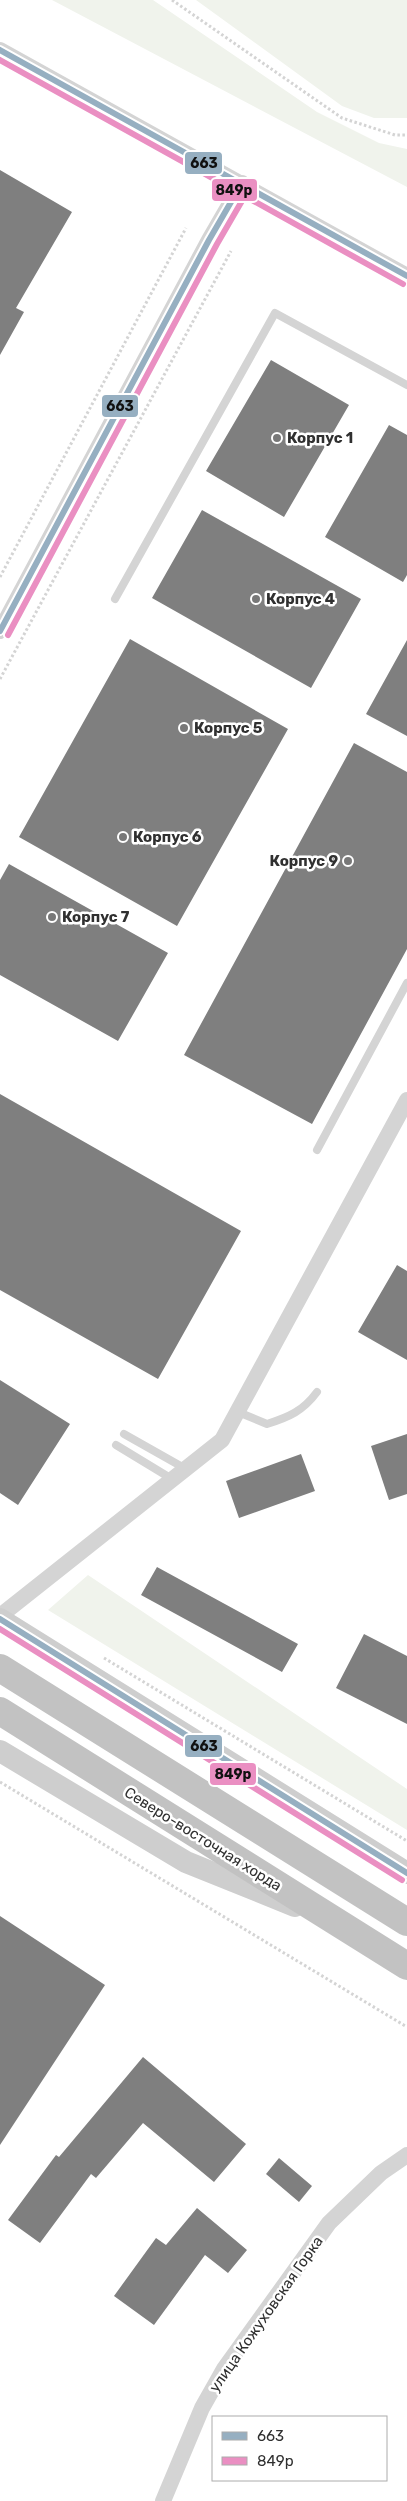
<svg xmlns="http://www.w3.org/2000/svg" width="407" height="2501" font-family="Rubik,sans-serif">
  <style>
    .green { fill: #f0f3ec }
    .building { fill: #7f7f7f }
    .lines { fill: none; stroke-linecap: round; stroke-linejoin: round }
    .path { stroke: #d4d4d4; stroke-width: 3; stroke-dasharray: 2.5 2.5; stroke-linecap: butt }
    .lane { stroke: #d4d4d4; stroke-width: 8 }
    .street { stroke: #d4d4d4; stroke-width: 16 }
    .secondary { stroke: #cecece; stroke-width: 22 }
    .highway { stroke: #c2c2c2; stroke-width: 28 }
    .bus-1-casing { stroke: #fff; stroke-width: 10 }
    .bus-2-casing { stroke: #fff; stroke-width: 10 }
    .bus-1 { stroke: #96afc1; stroke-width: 6 }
    .bus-2 { stroke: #ea8fc2; stroke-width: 6 }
    .poi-dot { fill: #787878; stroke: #fff; stroke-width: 2 }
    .labels { text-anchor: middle; stroke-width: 5; stroke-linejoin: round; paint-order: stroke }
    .poi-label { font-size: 15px; font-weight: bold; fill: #303030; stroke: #fff; text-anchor: start }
    .street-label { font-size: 15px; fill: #303030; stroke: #fff }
    .line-badge { stroke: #fff; stroke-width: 2 }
    .pale-badge-label { font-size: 14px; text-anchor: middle; font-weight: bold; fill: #111 }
  </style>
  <rect width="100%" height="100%" fill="#fff"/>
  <path class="green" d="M52 0H153L317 112 379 143 407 149V187Z
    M196 0H407V118H374L342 106Z
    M88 1575 407 1789V1830L48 1610Z"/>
  <path class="building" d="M0 170 72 212 16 308 24 312 0 355Z
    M271 360 349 405 284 517 206 471Z
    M389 425 407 435V575L403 582 325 537Z
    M202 510 361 599 311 688 152 598Z
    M130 639 288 729 177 926 19 837Z
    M407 640V736L366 714Z
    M354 743 407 772V949L312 1124 184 1055Z
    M9 864 168 953 118 1041 0 975V880Z
    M0 1094 241 1231 158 1379 0 1290Z
    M397 1265 407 1271V1360L358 1332Z
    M0 1380 70 1424 18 1505 0 1493Z
    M407 1434V1494L389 1500 371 1446Z
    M301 1454 315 1491 239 1518 226 1481Z
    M157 1567 298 1644 282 1672 141 1595Z
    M364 1634 407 1656V1724L336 1688Z
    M0 1916 105 1985 0 2145Z
    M143 2057 246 2144 214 2182 143 2123 96 2178 91 2174 40 2243 8 2220 56 2155 59 2157Z
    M279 2158 312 2186 299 2202 266 2174Z
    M197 2208 247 2250 228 2273 205 2255 154 2325 114 2296 156 2238 166 2245Z"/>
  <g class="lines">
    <path class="path" d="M172 0 342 118 395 135H407
      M0 577 186 228
      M0 679 231 251
      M104 1658 407 1841
      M0 1782 407 2027"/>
    <path class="lane" d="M115 599 275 313 407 385
      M317 1150 407 983
      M238 1412 267 1424C289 1417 303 1411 317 1392
      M124 1434 186 1469
      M116 1445 172 1479"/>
    <path class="street" d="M0 50 407 276
      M0 631 209 240 242 183
      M0 1616 222 1440 407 1100
      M163 2501 202 2408 224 2369 329 2223 381 2173 407 2155"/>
    <path class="secondary" d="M0 1619 407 1873
      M0 1751 186 1862 295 1906"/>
    <path class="highway" d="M0 1668 407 1922
      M0 1711 407 1966"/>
    <defs>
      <path id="bus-1" d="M0 50 407 276
        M0 631 209 240 242 183
        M0 1619 407 1873"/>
      <path id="bus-2" d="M0 60 403 284
        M8 635 217 244 250 187
        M0 1629 402 1880"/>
    </defs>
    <use href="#bus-1" class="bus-1-casing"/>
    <use href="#bus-2" class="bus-2-casing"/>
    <use href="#bus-1" class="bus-1"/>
    <use href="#bus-2" class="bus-2"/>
  </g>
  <g class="poi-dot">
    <circle cx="277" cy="438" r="5"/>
    <circle cx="256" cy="599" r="5"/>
    <circle cx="184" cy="728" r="5"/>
    <circle cx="123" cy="837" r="5"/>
    <circle cx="348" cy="861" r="5"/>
    <circle cx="52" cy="917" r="5"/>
  </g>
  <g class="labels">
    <g class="poi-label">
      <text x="287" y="443">Корпус 1</text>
      <text x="266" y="604">Корпус 4</text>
      <text x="194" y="733">Корпус 5</text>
      <text x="133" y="842">Корпус 6</text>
      <text x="338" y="866" text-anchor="end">Корпус 9</text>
      <text x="62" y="922">Корпус 7</text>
    </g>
    <g class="street-label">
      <text transform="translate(203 1839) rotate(32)" y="5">Северо-восточная хорда</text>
      <text transform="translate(266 2314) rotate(-55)" y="5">улица Кожуховская Горка</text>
    </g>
  </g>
  <g class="line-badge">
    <rect x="184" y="151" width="39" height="24" rx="5" fill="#96afc1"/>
    <rect x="211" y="178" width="47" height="24" rx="5" fill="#ea8fc2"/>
    <rect x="101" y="394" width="38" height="24" rx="5" fill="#96afc1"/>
    <rect x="184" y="1734" width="39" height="24" rx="5" fill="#96afc1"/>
    <rect x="209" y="1762" width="48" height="24" rx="5" fill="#ea8fc2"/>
  </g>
  <g class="pale-badge-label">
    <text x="204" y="168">663</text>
    <text x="234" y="195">849р</text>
    <text x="120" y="411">663</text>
    <text x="204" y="1751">663</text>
    <text x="233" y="1779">849р</text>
  </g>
  <rect x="212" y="2416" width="175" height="65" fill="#ffffff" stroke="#acacac"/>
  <rect x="222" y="2432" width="25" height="8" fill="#96afc1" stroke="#acacac"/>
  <text x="257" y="2441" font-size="15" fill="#303030">663</text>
  <rect x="222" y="2457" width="25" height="8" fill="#ea8fc2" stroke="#acacac"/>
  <text x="257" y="2466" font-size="15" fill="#303030">849р</text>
</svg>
